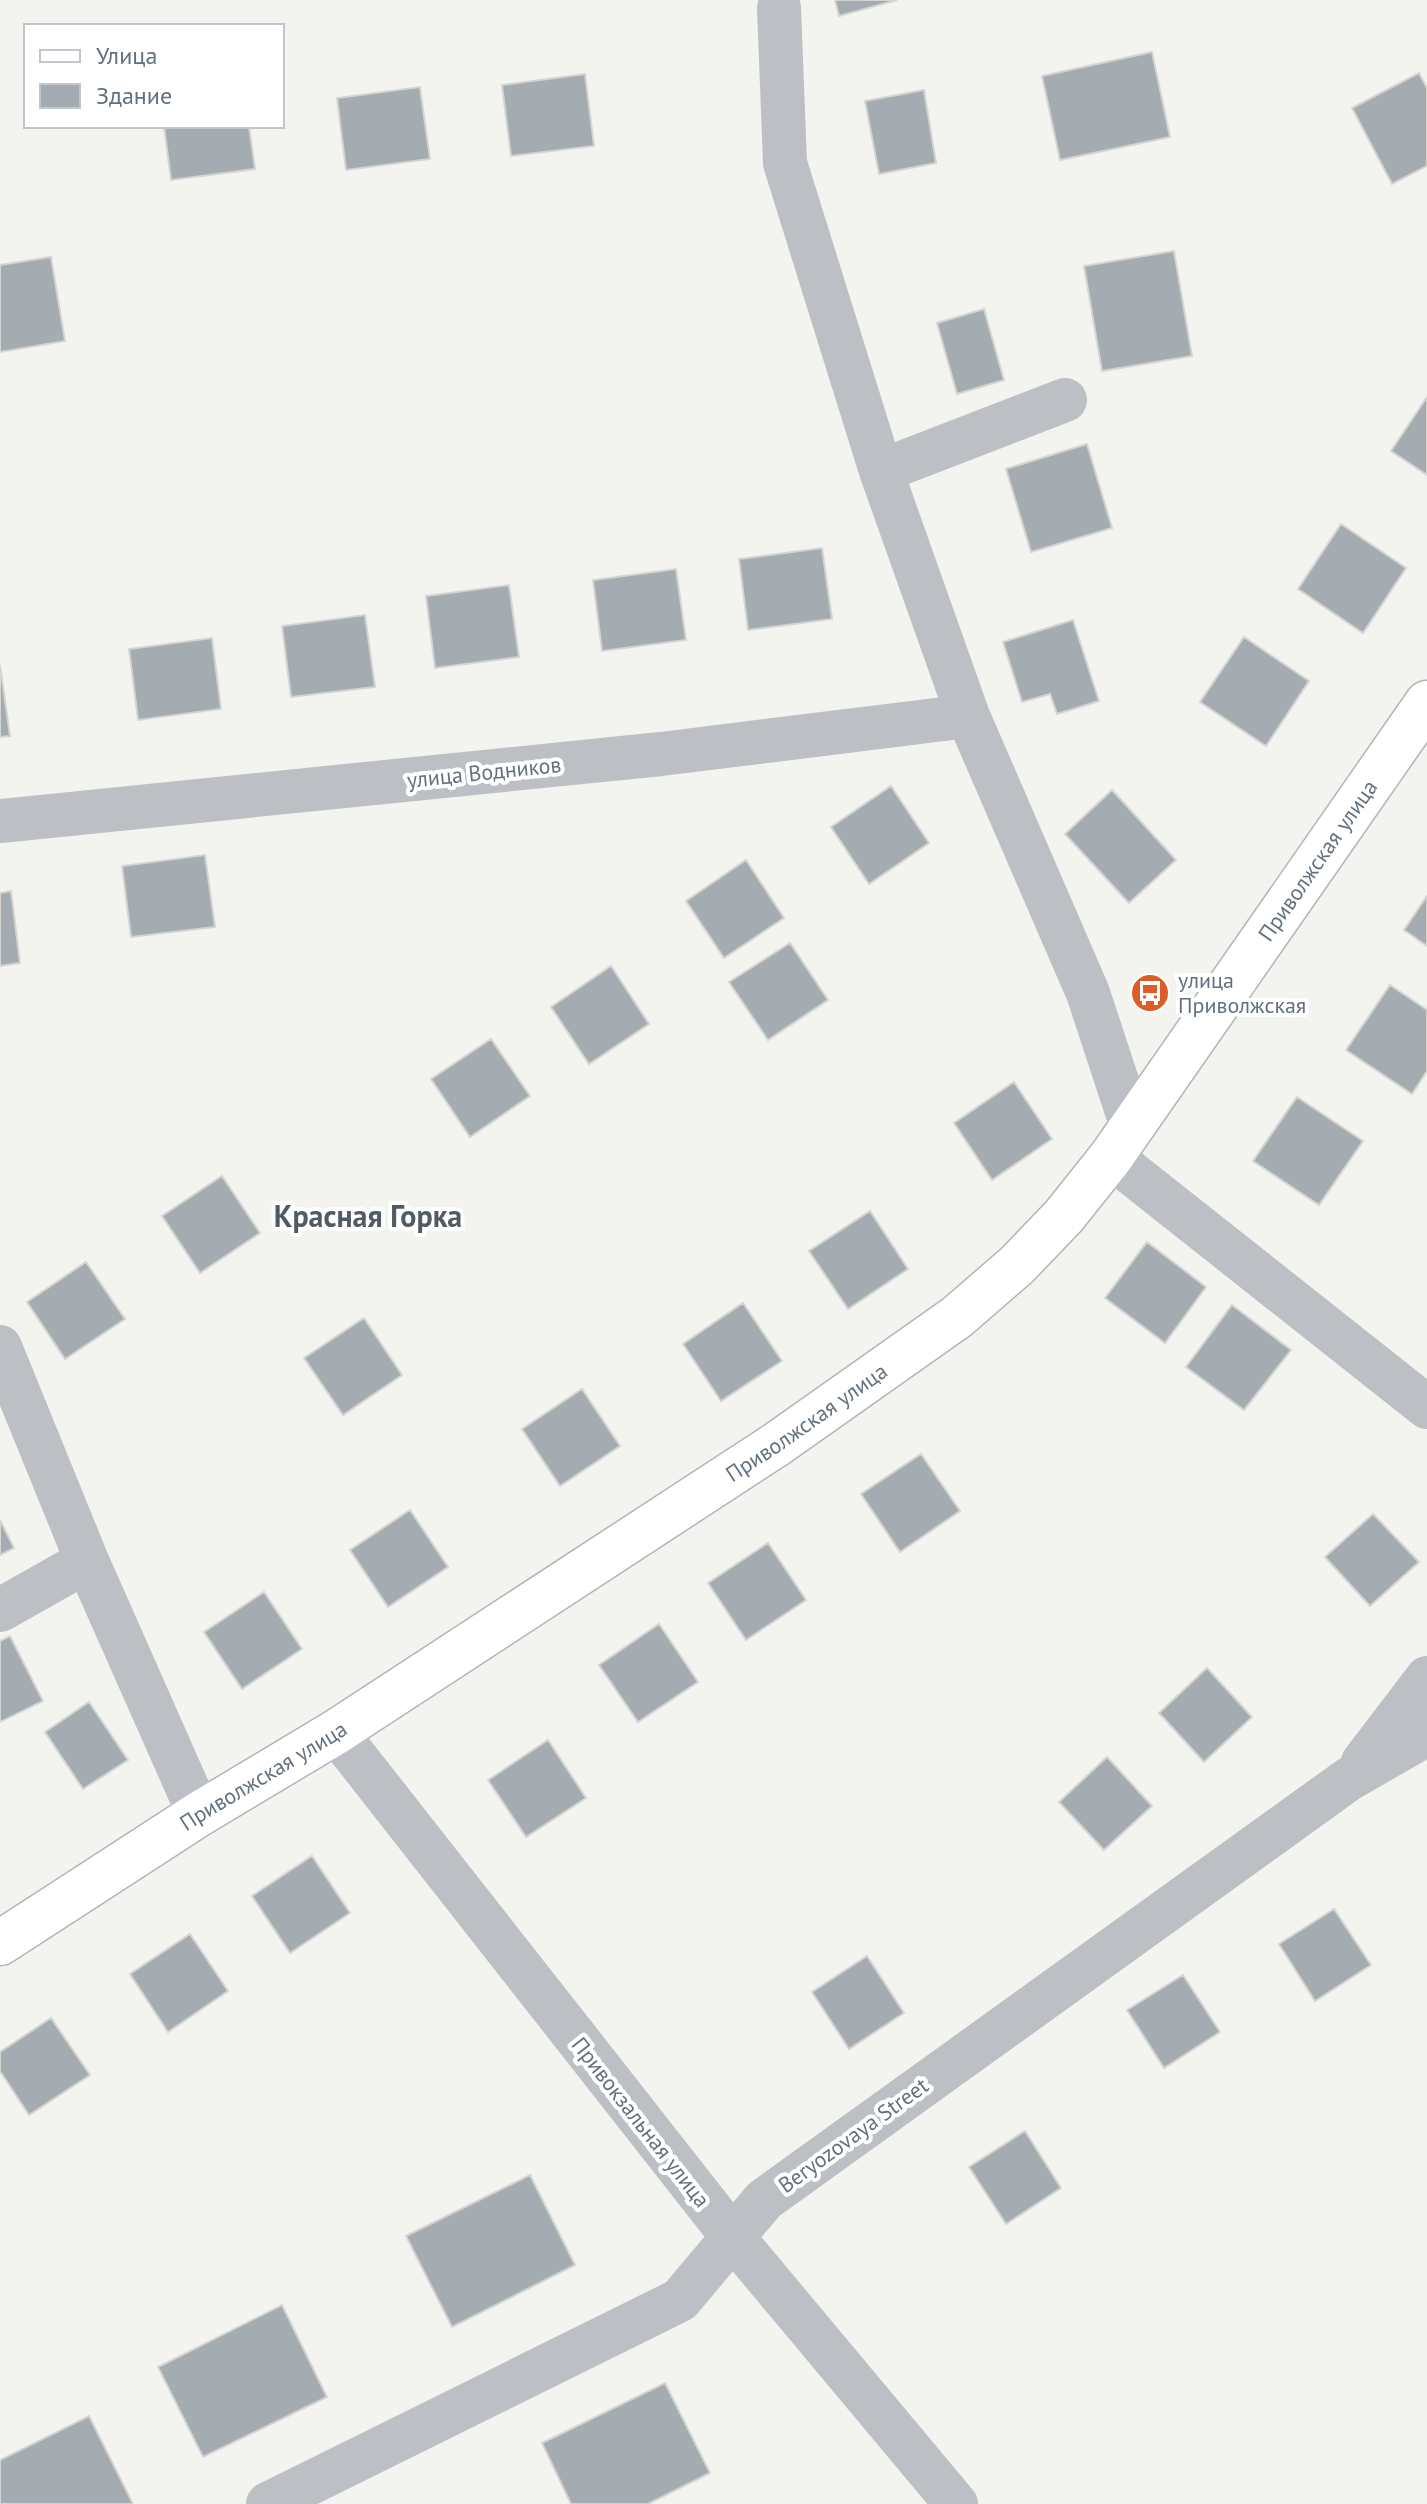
<svg xmlns="http://www.w3.org/2000/svg" width="1427" height="2504" font-family="'PT Sans',sans-serif">
  <style>
    .building { fill: #a5acb1; stroke: #d4d4d2; stroke-width: 2 }
    .lines { fill: none; stroke-linecap: round; stroke-linejoin: round }
    .major-casing { stroke: #b1b5b9; stroke-width: 47 }
    .minor { stroke: #bcbfc3; stroke-width: 44 }
    .major { stroke: #fff; stroke-width: 44 }
    .labels { text-anchor: middle; stroke-width: 8; stroke-linejoin: round; paint-order: stroke }
    .street-label { font-size: 22px; fill: #63717f; stroke: #fff }
    .poi-label { font-size: 22px; fill: #63717f; stroke: #fff; text-anchor: start }
    .district-label { font-size: 30px; font-weight: bold; fill: #515b65; stroke: #fff }
  </style>
  <rect width="100%" height="100%" fill="#f3f3ef"/>
  <path class="building" d="M835 0H897L839 16Z
    M1152 52 1170 137 1060 160 1042 76Z
    M1419 73 1427 88V166L1392 184 1352 108Z
    M585 74 594 146 511 156 502 85Z
    M420 87 430 159 346 170 337 98Z
    M924 90 936 163 879 174 865 101Z
    M164 126H249L255 169 171 180Z
    M1174 251 1192 356 1102 371 1084 266Z
    M51 257 65 341 0 352V265Z
    M984 309 1004 380 957 394 937 323Z
    M1427 397V475L1391 451Z
    M1087 444 1112 528 1031 552 1006 469Z
    M1341 524 1406 568 1363 633 1298 589Z
    M822 548 832 619 748 630 739 559Z
    M676 569 686 640 602 651 593 580Z
    M509 585 519 657 435 668 426 596Z
    M365 615 375 687 291 697 282 626Z
    M1073 620 1099 701 1057 714 1050 694 1022 702 1003 642Z
    M1244 637 1309 681 1266 746 1200 702Z
    M212 638 221 709 138 720 129 649Z
    M0 665 10 736 0 737Z
    M891 786 929 843 869 884 831 827Z
    M1112 790 1176 860 1129 903 1065 834Z
    M205 855 215 927 131 937 122 866Z
    M746 860 784 918 724 958 686 901Z
    M11 891 20 963 0 966V893Z
    M1427 896V946L1404 930Z
    M790 943 828 1000 768 1040 729 982Z
    M611 966 649 1024 589 1064 551 1007Z
    M1390 985 1427 1010V1071L1412 1094 1346 1050Z
    M491 1039 530 1096 470 1137 431 1079Z
    M1014 1082 1052 1139 992 1180 954 1123Z
    M1297 1097 1363 1141 1319 1205 1253 1161Z
    M222 1176 260 1233 200 1273 162 1216Z
    M870 1211 908 1269 848 1309 809 1251Z
    M1147 1242 1206 1287 1165 1343 1105 1298Z
    M86 1262 125 1319 65 1359 27 1302Z
    M743 1303 782 1361 721 1401 683 1344Z
    M1232 1305 1291 1350 1244 1410 1186 1367Z
    M364 1318 402 1375 343 1415 304 1358Z
    M582 1389 620 1446 560 1486 522 1429Z
    M921 1454 960 1511 900 1552 861 1494Z
    M410 1510 448 1567 388 1607 350 1550Z
    M1373 1514 1419 1562 1370 1606 1325 1557Z
    M0 1520 14 1548 0 1555Z
    M768 1543 806 1600 746 1640 708 1583Z
    M264 1592 302 1649 242 1689 204 1632Z
    M659 1624 698 1682 638 1722 599 1665Z
    M10 1636 43 1701 0 1722V1641Z
    M1207 1668 1252 1717 1204 1762 1159 1713Z
    M89 1702 128 1760 83 1789 45 1732Z
    M548 1740 586 1798 526 1837 488 1780Z
    M1107 1757 1152 1806 1104 1850 1059 1802Z
    M312 1856 350 1913 290 1953 252 1896Z
    M1334 1909 1371 1965 1315 2001 1279 1944Z
    M190 1934 228 1991 168 2032 130 1974Z
    M867 1956 904 2013 849 2049 812 1992Z
    M1183 1975 1220 2032 1164 2068 1127 2010Z
    M51 2018 90 2075 29 2115 0 2071V2052Z
    M1025 2131 1061 2188 1006 2224 969 2167Z
    M530 2175 575 2265 452 2327 406 2236Z
    M282 2305 327 2397 203 2457 158 2367Z
    M665 2383 710 2473 648 2504H571L542 2443Z
    M89 2416 133 2504H0V2460Z"/>
  <g class="lines">
    <defs>
      <g id="major">
        <path id="s1" d="M0 1943 199 1814 336 1732 777 1444 957 1317 1017 1265 1064 1216 1111 1157 1427 703"/>
      </g>
    </defs>
    <use href="#major" class="major-casing"/>
    <path class="minor" d="M779 8 785 163 881 471 968 716 1088 993 1132 1127
      M881 471 1065 400
      M0 821 661 754 968 716
      M1111 1157 1427 1407
      M0 1347 87 1561 199 1814
      M0 1610 87 1561
      M336 1732 731 2235 956 2504
      M1363 1762 1427 1678
      M268 2504 680 2300 764 2200 1349 1779 1427 1734"/>
    <use href="#major" class="major"/>
  </g>
  <defs>
    <symbol id="bus-disc" viewBox="-11 -11 22 22"><circle r="9.5" fill="#db5d27" stroke="#fff"/><path d="M-5-6H5V4H4V6H2V4H-2V6H-4V4H-5ZM-3.5-4V0h7V-4ZM-3.5 1.2v1.5H-2V1.2ZM2 1.2v1.5H3.5V1.2Z" fill="#fff"/></symbol>
  </defs>
  <g fill-rule="evenodd">
    <use href="#bus-disc" x="1128" y="971" width="44" height="44"/>
  </g>
  <g class="labels">
    <g class="street-label">
      <text transform="translate(484 772) rotate(-6)" y="8">улица Водников</text>
      <text dy="8" stroke="none"><textPath href="#s1" startOffset="1728">Приволжская улица</textPath></text>
      <text dy="8" stroke="none"><textPath href="#s1" startOffset="960">Приволжская улица</textPath></text>
      <text dy="8" stroke="none"><textPath href="#s1" startOffset="312">Приволжская улица</textPath></text>
      <text transform="translate(641 2122) rotate(52)" y="8">Привокзальная улица</text>
      <text transform="translate(853 2135) rotate(-36)" y="8">Beryozovaya Street</text>
    </g>
    <g class="poi-label">
      <text x="1178" y="988">улица<tspan x="1178" dy="25">Приволжская</tspan></text>
    </g>
    <g class="district-label">
      <text x="368" y="1227">Красная Горка</text>
    </g>
  </g>
  <rect x="24" y="24" width="260" height="104" fill="#ffffff" stroke="#c1c6cc" stroke-width="2"/>
  <rect x="40" y="50" width="40" height="12" fill="#ffffff" stroke="#c1c6cc" stroke-width="2"/>
  <text x="96" y="64" font-size="24" fill="#63717f">Улица</text>
  <rect x="40" y="84" width="40" height="24" fill="#a5acb1" stroke="#c1c6cc" stroke-width="2"/>
  <text x="96" y="104" font-size="24" fill="#63717f">Здание</text>
</svg>
